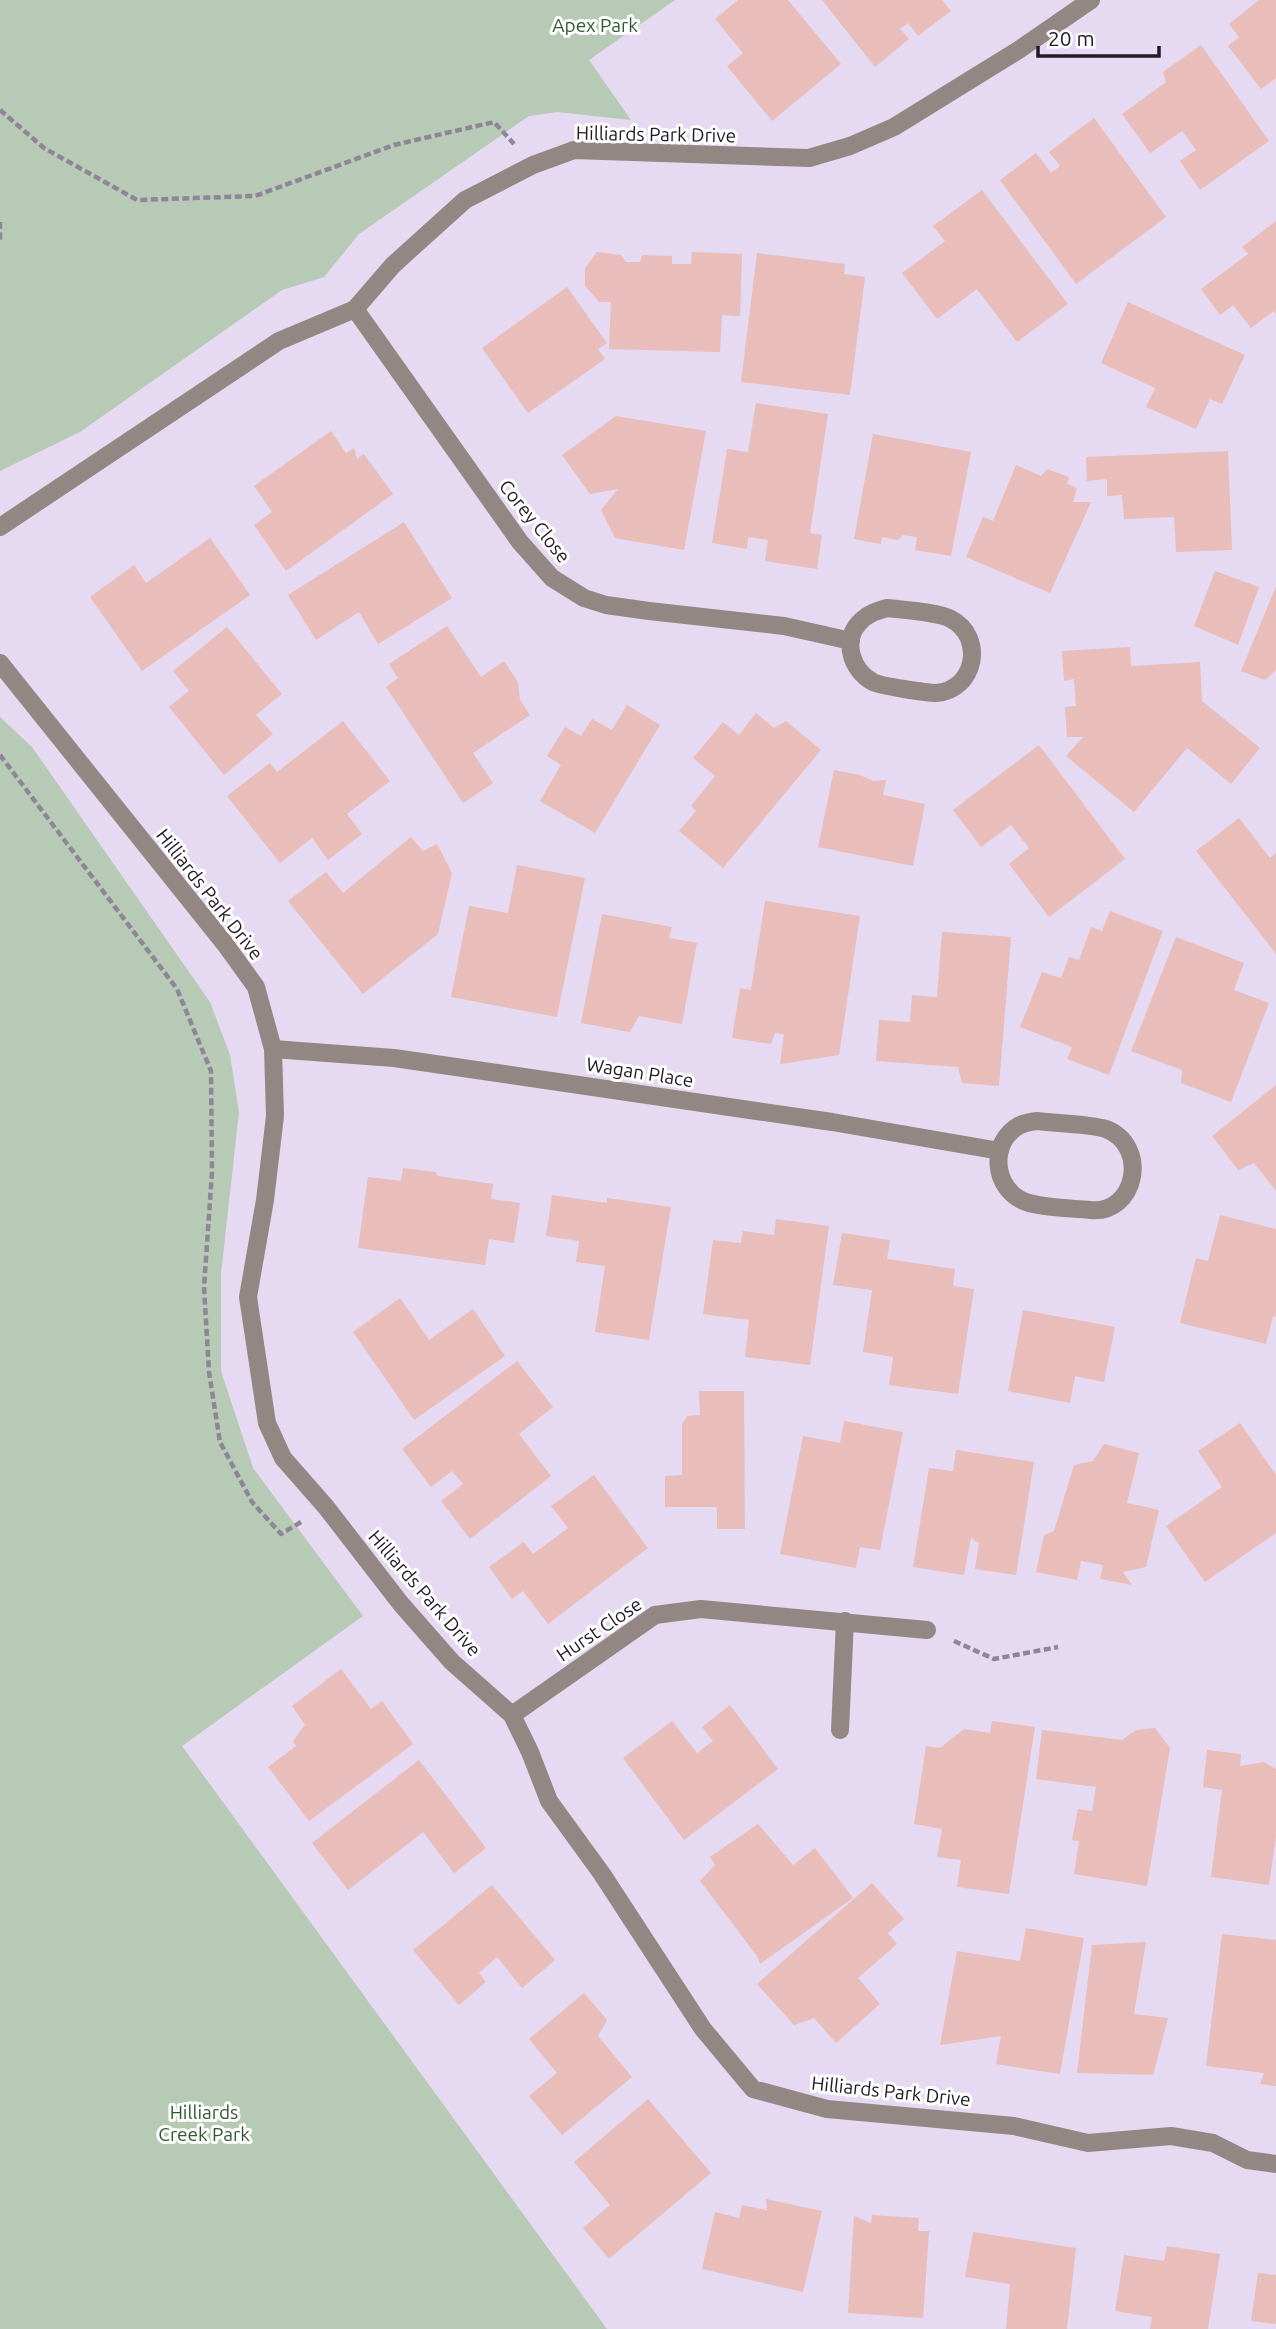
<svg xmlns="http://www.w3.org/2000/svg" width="1276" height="2329" font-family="Ubuntu,sans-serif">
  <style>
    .green { fill: #b7cab5 }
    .building { fill: #e9bdb9 }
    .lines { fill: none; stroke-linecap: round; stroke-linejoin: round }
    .path { stroke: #8e8597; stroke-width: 4.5; stroke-dasharray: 7 3.5; stroke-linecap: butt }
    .minor { stroke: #938783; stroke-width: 18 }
    .labels { text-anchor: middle; stroke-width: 6; stroke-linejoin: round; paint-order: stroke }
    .park-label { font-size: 19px; fill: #31582e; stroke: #fff }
    .street-label { font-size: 19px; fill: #1f1a23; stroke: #fff }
  </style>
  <rect width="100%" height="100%" fill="#e6d9f2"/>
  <path class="green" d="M0 0H675L589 60 631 120 557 112 529 116 359 234 324 277 282 290 80 432 0 471Z
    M0 717 32 747 210 1002 230 1055 239 1112 221 1274V1371L253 1468 363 1616 182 1746 607 2329H0Z"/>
  <path class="building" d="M738 0H788L841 64 772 121 727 66 743 53 715 19Z
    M822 0H942L951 11 918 36 908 23 900 29 909 39 875 67Z
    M1259 0H1276V78L1261 89 1228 46 1239 37 1229 24Z
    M1201 45 1269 141 1200 190 1180 161 1196 150 1182 131 1150 153 1122 114 1166 82 1163 72Z
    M1094 118 1166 217 1076 284 1000 180 1036 153 1051 173 1060 166 1049 152Z
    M982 190 1068 304 1017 342 977 289 937 319 902 273 945 241 933 226Z
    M1276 221V314L1274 311 1251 328 1233 305 1220 315 1201 289 1248 254 1242 247Z
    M597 252 621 255 626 262H640L642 255 672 256V264H691L692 252 742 254 740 316 722 315 720 352 609 349 611 302H599L585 286V268Z
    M757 253 845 264 844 274 865 277 850 395 741 382Z
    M567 287 607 343 598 349 605 359 528 413 482 348Z
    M1128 302 1245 355 1222 404 1210 399 1196 429 1146 407 1155 388 1101 363Z
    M756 403 828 414 810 533 822 535 817 569 765 561 768 540 748 537 747 549 712 543 727 449 748 452Z
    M616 416 706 431 684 550 615 538 601 510 618 489 590 494 562 455Z
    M331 431 346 453 354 448 357 459 364 454 393 494 286 571 254 525 272 512 254 486Z
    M873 434 971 452 951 556 915 550 917 537 903 535 898 540 882 537 881 544 854 539Z
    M1228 451 1232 550 1176 552 1174 517 1124 519 1122 495 1107 496V479L1087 481 1086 457Z
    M1016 465 1041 476 1047 469 1069 477 1067 484 1077 488 1073 502H1091L1050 593 966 557 983 517 993 521Z
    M404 522 452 598 378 644 359 612 316 640 288 595Z
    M210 538 250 595 142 671 90 597 134 565 146 583Z
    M1215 571 1259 587 1238 645 1194 626Z
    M1276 586V670L1265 680 1241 671Z
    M447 626 481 677 504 661 518 682 520 700 530 715 473 753 493 783 463 803 386 687 398 678 389 664Z
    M227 627 282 694 256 715 273 734 224 775 169 707 189 691 173 671Z
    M1130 647 1131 666 1200 662 1202 701 1260 748 1231 784 1187 748 1134 812 1066 756 1083 737H1067L1065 707 1076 706 1074 679 1064 681 1062 651Z
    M627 705 660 725 595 833 540 801 561 765 547 756 565 727 581 736 592 719 612 730Z
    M756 713 774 728 786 721 821 750 723 868 679 831 696 811 691 806 715 776 693 758 723 722 739 735Z
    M343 721 390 781 347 814 362 834 328 860 312 838 280 863 227 796 270 763 277 772Z
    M1039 745 1125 859 1049 917 1009 864 1029 848 1011 825 981 847 953 810Z
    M834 770 860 775 873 781 886 780 883 795 925 804 913 866 818 847Z
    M1239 818 1270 858 1276 853V954L1196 851Z
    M411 837 423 851 437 844 452 873 438 934 363 994 288 901 326 872 343 893Z
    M517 865 585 878 557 1017 451 997 469 906 508 913Z
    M765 901 860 916 839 1055 780 1064 784 1034 775 1033 771 1044 732 1038 740 988 751 990Z
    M1110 911 1163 931 1109 1075 1067 1059 1072 1047 1020 1027 1042 972 1061 978 1069 957 1079 960 1091 927 1102 931Z
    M602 914 672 927 669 938 697 943 682 1024 639 1016 630 1032 581 1023Z
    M942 932 1011 937 999 1086 962 1083 958 1067 876 1061 879 1020 910 1022 912 995 937 997Z
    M1176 937 1244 963 1234 990 1269 1003 1231 1102 1181 1083 1182 1070 1131 1051Z
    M1276 1085V1191L1254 1163 1238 1170 1212 1136Z
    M403 1168 435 1172 438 1176 493 1184 491 1199 520 1203 514 1243 489 1239 485 1265 358 1248 368 1177 401 1181Z
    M552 1195 607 1203V1198L671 1207 649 1340 595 1332 605 1266 576 1262 579 1241 546 1236Z
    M1220 1215 1276 1229V1317L1273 1316 1266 1344 1180 1323 1196 1258 1208 1261Z
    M776 1219 829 1226 810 1365 745 1357 749 1320 703 1314 713 1240 741 1243 743 1231 774 1235Z
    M842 1233 890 1240 887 1259 955 1269 953 1286 974 1289 958 1394 889 1385 893 1357 863 1352 872 1290 833 1285Z
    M400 1298 429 1340 473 1309 505 1356 414 1420 353 1332Z
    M1023 1310 1115 1327 1104 1382 1075 1376 1070 1403 1008 1391Z
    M517 1361 553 1407 519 1434 551 1476 470 1539 441 1501 463 1484 452 1471 431 1487 402 1449Z
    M699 1391H744L745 1529H717V1507H665V1476L682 1475V1424L687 1416 700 1415Z
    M844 1421 903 1432 880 1550 860 1547 856 1568 780 1554 803 1436 840 1443Z
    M1240 1423 1276 1475V1533L1205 1582 1166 1526 1222 1487 1198 1451Z
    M1104 1444 1139 1453 1127 1503 1159 1510 1146 1567 1123 1572 1132 1585 1100 1579 1103 1565 1081 1561 1077 1580 1036 1572 1044 1535 1054 1531 1074 1465 1093 1461Z
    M956 1450 1034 1462 1016 1575 975 1569 979 1543 971 1538 964 1575 913 1567 929 1468 953 1471Z
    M594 1475 648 1548 548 1624 523 1591 512 1599 489 1567 524 1542 533 1554 568 1528 551 1506Z
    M341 1669 371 1709 382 1701 413 1744 309 1821 268 1767 296 1746 293 1741 305 1725 292 1706Z
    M730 1705 778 1769 684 1840 623 1758 672 1721 697 1753 713 1741 702 1727Z
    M992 1721 1035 1727 1009 1894 957 1887 961 1860 937 1857 942 1829 914 1824 926 1746 940 1748 964 1729 990 1733Z
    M1155 1728 1170 1748 1147 1886 1074 1874 1079 1841 1072 1840 1078 1809 1092 1811 1096 1787 1036 1779 1042 1730 1122 1740 1136 1730Z
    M1207 1750 1241 1754 1240 1766 1264 1762 1276 1769V1836L1269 1885 1211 1877 1222 1790 1203 1787Z
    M419 1760 486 1848 454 1873 423 1832 348 1890 312 1843Z
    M758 1824 793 1865 815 1848 853 1898 760 1964 757 1956 700 1881 715 1865 710 1857Z
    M872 1883 904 1919 888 1933 897 1944 858 1978 880 2004 836 2043 814 2018 794 2025 757 1984Z
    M492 1885 555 1960 522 1988 497 1957 479 1973 486 1982 459 2005 413 1950Z
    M1026 1928 1084 1938 1060 2074 996 2064 1001 2036 940 2045 957 1951 1020 1961Z
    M1222 1934 1276 1940V2086L1260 2084 1264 2073 1206 2066Z
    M1146 1942 1134 2014 1168 2018 1153 2075 1077 2073 1092 1945Z
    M584 1993 607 2020 598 2036 632 2077 562 2135 529 2096 557 2073 529 2039Z
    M648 2099 711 2173 609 2259 583 2228 610 2205 574 2162Z
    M766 2199 822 2211 803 2292 702 2269 715 2212 739 2218 742 2205 767 2210Z
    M872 2215 919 2218 918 2231H929L923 2318 848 2313 854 2216 871 2223Z
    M973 2232 1076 2248 1067 2329H1006L1010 2284 965 2277Z
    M1167 2246 1220 2254 1208 2329H1150L1152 2317 1115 2311 1124 2255 1164 2261Z
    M1258 2273 1276 2275V2324L1251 2321Z"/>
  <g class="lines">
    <path class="path" d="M0 110 44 148 137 200 255 196 394 145 494 122 514 144
      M0 222V240
      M0 755 177 989 211 1071 212 1172 204 1287 209 1372 220 1442 252 1502 281 1534 301 1522
      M954 1641 994 1659 1058 1647"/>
    <path class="minor" d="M355 309 520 542 552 578 584 598 606 605 649 611 784 626 851 641
      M0 527 279 341 355 309 393 265 465 200 533 165 574 150 809 158 850 146 894 127 1017 51 1091 0
      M887 608C903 610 938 612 951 619 985 637 976 690 936 693 928 693 880 686 873 682 852 671 842 641 859 623 867 614 876 611 887 608Z
      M0 663 225 944 256 987 273 1049 275 1116 265 1200 248 1297 267 1423 283 1458 326 1507 401 1604 452 1662 512 1715 530 1752 549 1801 602 1874 703 2029 753 2089 827 2109 1014 2126 1088 2143 1171 2136 1213 2143 1247 2160 1276 2164
      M273 1049 394 1058 832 1122 1000 1151
      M1036 1121C1053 1123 1091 1124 1106 1129 1150 1146 1136 1215 1090 1210 1071 1208 1043 1208 1026 1202 993 1190 988 1142 1020 1125 1025 1123 1031 1122 1036 1121Z
      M512 1715 655 1615 701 1609 927 1630
      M840 1730 845 1621"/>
  </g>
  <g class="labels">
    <g class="park-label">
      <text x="595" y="32">Apex Park</text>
      <text x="204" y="2119">Hilliards<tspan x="204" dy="22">Creek Park</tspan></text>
    </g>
    <g class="street-label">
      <text transform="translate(656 134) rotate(1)" y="7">Hilliards Park Drive</text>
      <text transform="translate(535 521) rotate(51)" y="7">Corey Close</text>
      <text transform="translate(210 894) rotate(52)" y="7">Hilliards Park Drive</text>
      <text transform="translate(640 1072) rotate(9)" y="7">Wagan Place</text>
      <text transform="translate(425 1593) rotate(49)" y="7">Hilliards Park Drive</text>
      <text transform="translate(599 1629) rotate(-34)" y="7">Hurst Close</text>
      <text transform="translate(891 2091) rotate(6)" y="7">Hilliards Park Drive</text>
    </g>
  </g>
  <path d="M1038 46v10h121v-10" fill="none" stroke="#1f1a23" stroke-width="3.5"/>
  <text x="1048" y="46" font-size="21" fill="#1f1a23" stroke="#ffffff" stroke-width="5" paint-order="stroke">20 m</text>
</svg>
